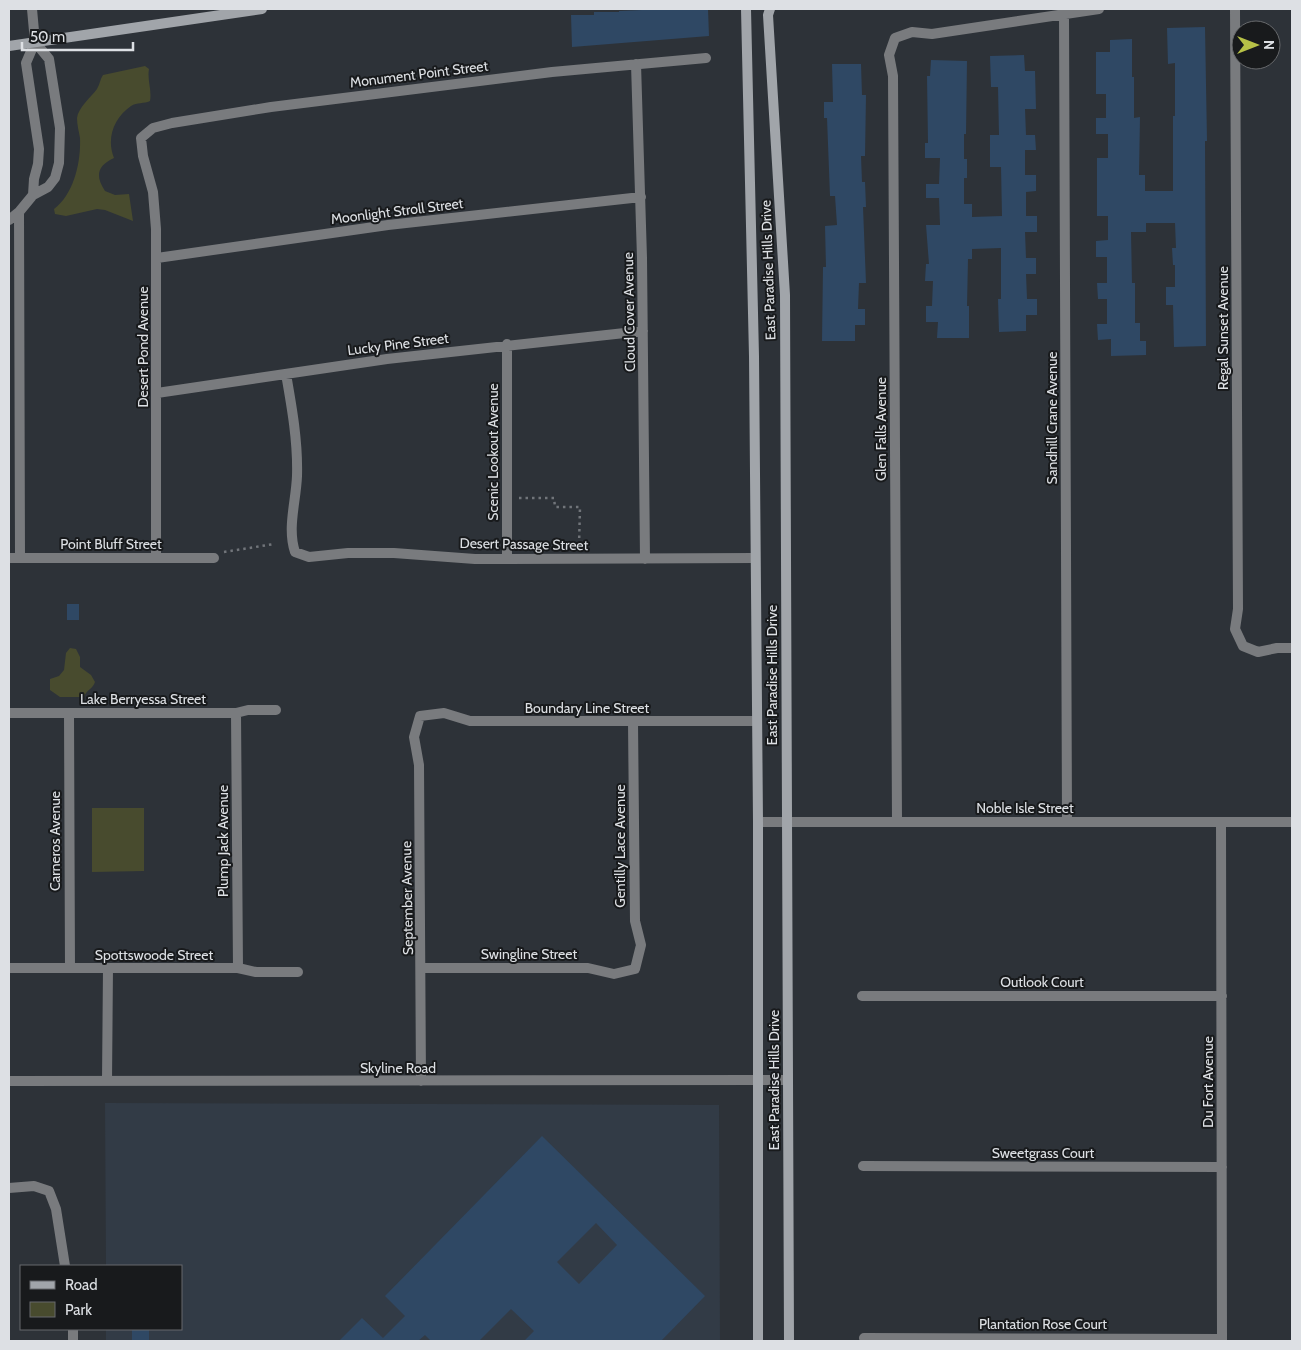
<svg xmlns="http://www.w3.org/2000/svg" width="1301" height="1350" font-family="Cabin,sans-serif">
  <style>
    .built { fill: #323b46 }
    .green { fill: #484b2e }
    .building { fill: #2f4864; fill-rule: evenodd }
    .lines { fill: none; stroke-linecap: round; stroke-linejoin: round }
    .path { stroke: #71757a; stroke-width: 2.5; stroke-dasharray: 2.5 4; stroke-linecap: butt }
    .street { stroke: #797b7e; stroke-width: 10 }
    .secondary { stroke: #a1a5aa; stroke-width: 10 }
    .labels { text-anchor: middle; stroke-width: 4; stroke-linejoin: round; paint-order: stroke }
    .street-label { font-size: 14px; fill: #dde0e4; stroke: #181a1c }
  </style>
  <rect width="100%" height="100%" fill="#2d3238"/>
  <path class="built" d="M105 1103 719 1105 720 1341H106V1329H181V1266H106Z"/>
  <path class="green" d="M145 66 149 69C147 80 152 90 150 101 144 104 137 102 131 106 114 118 106 138 114 158 97 166 95 176 105 191L115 195 129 194 133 221 105 210 97 209 66 216 55 214 54 209C74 194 81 162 80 138 79 132 77 125 77 118 78 108 91 97 97 89 100 84 100 79 103 75Z
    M70 648 76 649 80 657V667L91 675 95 682C93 689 86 690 84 697H60L50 690V679L59 676 64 670 66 653Z
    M92 808H144V871L92 872Z"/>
  <path class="building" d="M642 9H708L709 36 572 47 571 15H594V12H619V11L642 10Z
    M1205 27 1207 141H1205L1206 346 1174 347 1173 305H1166V287H1175V265H1173L1172 248H1176L1175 223H1146V232H1131L1132 283H1135V323H1140V341H1146V355L1111 356V339L1098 340 1097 324H1107V299H1098L1097 283H1107V257H1096V241L1108 240V216H1097V158H1108V134H1096V118H1106V94H1096V52H1110V40L1132 39V77H1134V118L1140 117 1139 175H1145V191H1173V116H1175V63L1168 64 1167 28Z
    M1024 55 1025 71H1035L1036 109H1025L1026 135H1035L1036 150H1025V175H1036V191L1026 192V216H1037V232H1025L1026 258H1036V274H1026L1027 299H1037V315H1026V331L999 332 998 299H1001V248L972 249V259H968L967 306H969V338H937L938 322H926V306H932L933 281H925L926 264H929L926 225H940L939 198H926V184H939L940 158H925V143H928L927 76H930L931 60 967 61 966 134H964V159H967V178H964V204H972V217L1002 216 1001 167H990V135H999L998 87H991L990 56Z
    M832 64H861L862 95H866L865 156H861L862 182H865L866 207H863L866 283H859L858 309H865V325H855V341H822L823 267H826L825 226 837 225 835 196H830L827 118H824V102H833Z
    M67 604H79V620H67Z
    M542 1136 705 1296 661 1341H524L534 1331 511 1309 479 1341H431L425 1335 418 1341H339L362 1318 383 1338 405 1316 385 1296ZM596 1223 617 1245 579 1284 557 1262Z
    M132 1329H149V1341H132Z"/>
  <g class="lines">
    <path class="path" d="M519 498H554L555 507H580L579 546
      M224 552 274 544"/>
    <path class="street" d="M32 9 35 42 26 63 39 149 38 164 34 179 33 195
      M1235 9 1238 609 1235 629 1243 646 1258 652 1277 648H1292
      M1064 14 1067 821
      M636 64 642 258 645 559
      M19 212 20 558
      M9 220 19 212 33 195 48 187 55 178 59 163 60 128 49 59 35 42
      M157 258 388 225 641 197
      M286 374C292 408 298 442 297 476 296 502 287 528 295 552L309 557 348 553H394L475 559 755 558
      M157 393 387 359 643 331
      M9 558H214
      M156 558V229L153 192 143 156 141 138 153 128 172 123 271 107 552 72 706 58
      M507 559V344
      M9 713H236L248 710H276
      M69 713 70 968
      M236 713 238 968
      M897 821 893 76 889 55 895 38 912 32 932 34 1099 9
      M758 822H1292
      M1221 822 1222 1341
      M9 968H238L256 972H298
      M422 968H588L614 974 635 969 641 945 635 921 633 722
      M862 996H1222
      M9 1081 787 1080
      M107 1081 108 968
      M421 1081 419 765 414 737 420 716 444 713 470 721H756
      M863 1166 1222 1167
      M9 1188 34 1186 49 1191 56 1209 65 1266
      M73 1329V1341
      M864 1338 1222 1339"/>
    <path class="secondary" d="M746 9 754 356 758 822V1341
      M770 9 768 15 785 295 789 1341
      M9 46 262 9"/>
  </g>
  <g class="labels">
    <g class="street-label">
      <text transform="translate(419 74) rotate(-7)" y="5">Monument Point Street</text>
      <text transform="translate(397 211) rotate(-7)" y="5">Moonlight Stroll Street</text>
      <text transform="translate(768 270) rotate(-92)" y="5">East Paradise Hills Drive</text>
      <text transform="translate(629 312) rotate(-91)" y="5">Cloud Cover Avenue</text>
      <text transform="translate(1223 328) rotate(-90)" y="5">Regal Sunset Avenue</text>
      <text transform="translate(398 344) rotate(-7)" y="5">Lucky Pine Street</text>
      <text transform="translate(143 347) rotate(-90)" y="5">Desert Pond Avenue</text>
      <text transform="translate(1052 418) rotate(-90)" y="5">Sandhill Crane Avenue</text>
      <text transform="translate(881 429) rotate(-90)" y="5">Glen Falls Avenue</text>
      <text transform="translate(493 452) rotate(-90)" y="5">Scenic Lookout Avenue</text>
      <text x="111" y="549">Point Bluff Street</text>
      <text transform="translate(524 544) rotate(1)" y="5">Desert Passage Street</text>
      <text transform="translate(772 675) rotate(-90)" y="5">East Paradise Hills Drive</text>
      <text x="143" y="704">Lake Berryessa Street</text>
      <text x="587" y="713">Boundary Line Street</text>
      <text x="1025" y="813">Noble Isle Street</text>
      <text transform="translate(55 841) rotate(-90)" y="5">Carneros Avenue</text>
      <text transform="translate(223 841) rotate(-90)" y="5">Plump Jack Avenue</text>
      <text transform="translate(620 846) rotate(-90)" y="5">Gentilly Lace Avenue</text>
      <text transform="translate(407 898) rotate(-91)" y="5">September Avenue</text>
      <text x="529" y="959">Swingline Street</text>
      <text x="154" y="960">Spottswoode Street</text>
      <text x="1042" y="987">Outlook Court</text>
      <text x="398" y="1073">Skyline Road</text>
      <text transform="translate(774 1080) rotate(-90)" y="5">East Paradise Hills Drive</text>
      <text transform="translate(1208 1082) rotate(-90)" y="5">Du Fort Avenue</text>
      <text x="1043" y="1158">Sweetgrass Court</text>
      <text x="1043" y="1329">Plantation Rose Court</text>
    </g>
  </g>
  <rect width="1301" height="1350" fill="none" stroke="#dde0e4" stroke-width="20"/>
  <rect x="20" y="1265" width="162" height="65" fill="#181a1c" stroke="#67696c"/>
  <rect x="30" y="1281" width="25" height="8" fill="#a1a5aa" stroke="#67696c"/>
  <text x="65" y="1290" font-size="15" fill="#dde0e4">Road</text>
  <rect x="30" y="1302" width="25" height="15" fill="#484b2e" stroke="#67696c"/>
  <text x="65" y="1315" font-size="15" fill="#dde0e4">Park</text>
  <g transform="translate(1256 45) rotate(90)"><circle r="24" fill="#181a1c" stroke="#67696c"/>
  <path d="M0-4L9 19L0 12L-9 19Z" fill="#b7c147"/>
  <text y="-8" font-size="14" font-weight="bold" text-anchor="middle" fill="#dde0e4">N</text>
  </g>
  <path d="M22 42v8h111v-8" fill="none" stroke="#dde0e4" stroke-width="2.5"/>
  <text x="30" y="42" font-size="15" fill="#dde0e4" stroke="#181a1c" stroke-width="4" paint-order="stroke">50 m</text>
</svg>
